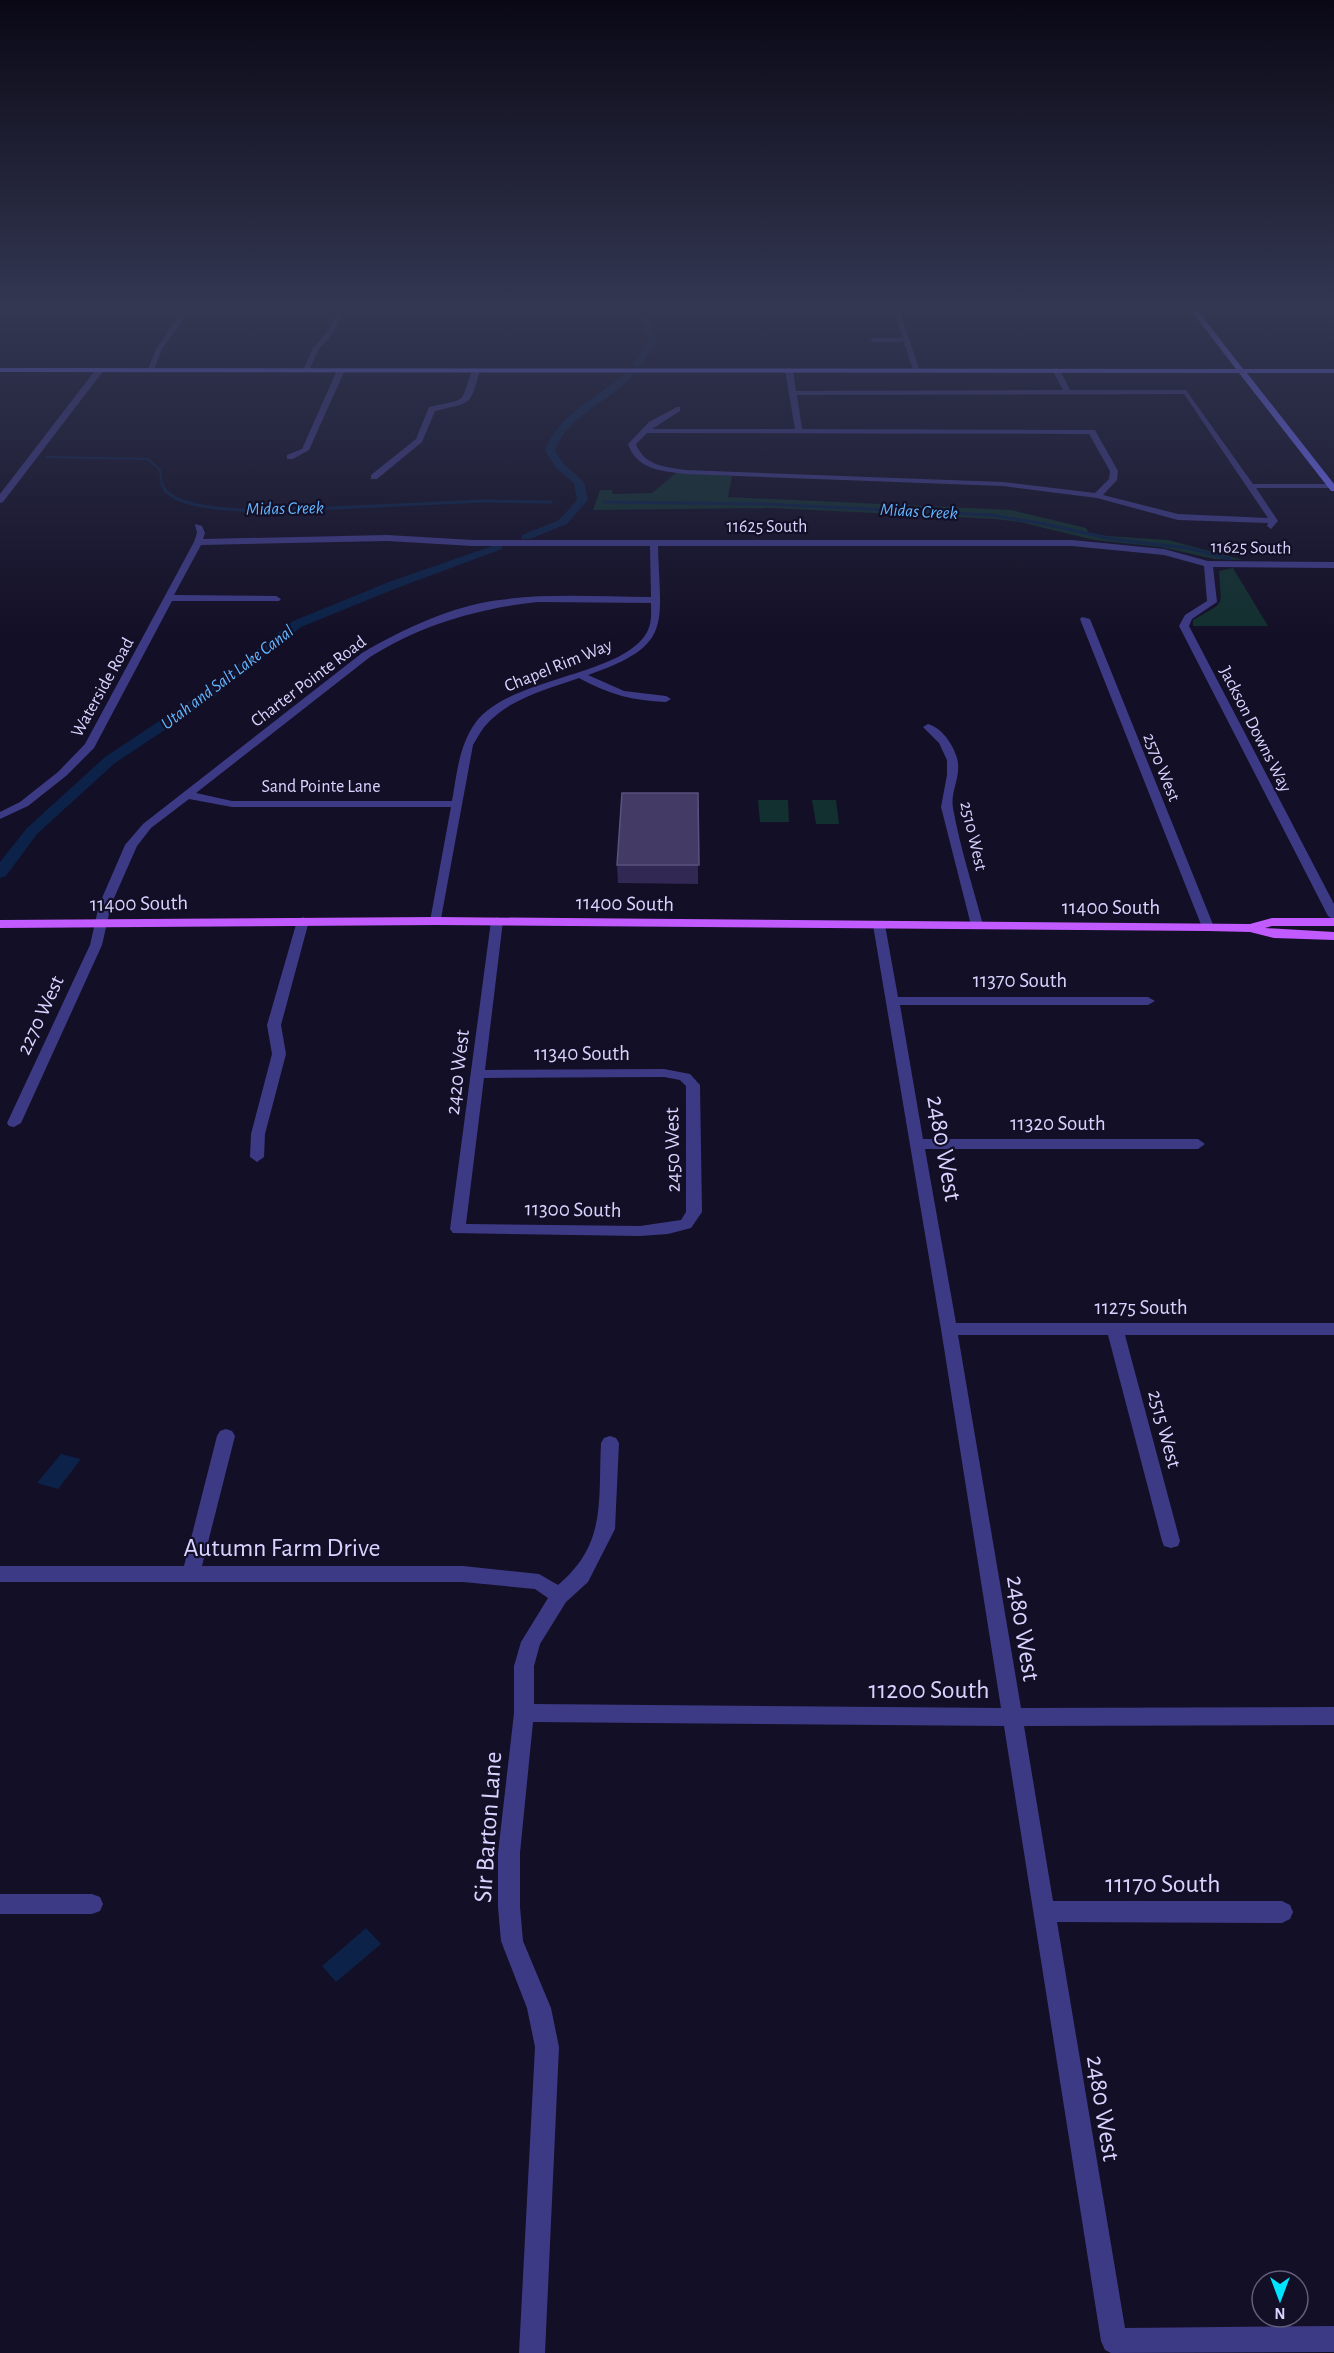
<svg xmlns="http://www.w3.org/2000/svg" width="1334" height="2353" font-family="'Alegreya Sans',sans-serif">
  <style>
    .green { fill: #12302f }
    .water { fill: #0c2248 }
    .lines { fill: none; stroke-linecap: round; stroke-linejoin: round }
    .stream-far1 { stroke: #0c2248; stroke-width: 2 }
    .stream { stroke: #0c2248; stroke-width: 3 }
    .canal { fill: #0c2248; fill-rule: evenodd }
    .street { fill: #3d3a85; fill-rule: evenodd }
    .secondary { fill: #6f6bff; fill-rule: evenodd }
    .primary { fill: #c25bff; fill-rule: evenodd }
    .wall { fill: #312854 }
    .building { fill: #433a66; stroke: #5a527e; stroke-width: 1.5 }
    .labels { text-anchor: middle; stroke-width: 4.5; stroke-linejoin: round; paint-order: stroke }
    .far-water-label { font-size: 18px; font-style: italic; fill: #62b6ff; stroke: #130f26 }
    .far-street-label { font-size: 18px; fill: #d9d4ff; stroke: #130f26 }
    .street-label { font-size: 21px; fill: #d9d4ff; stroke: #130f26 }
    .near-street-label { font-size: 26px; fill: #d9d4ff; stroke: #130f26 }
  </style>
  <rect width="100%" height="100%" fill="#130f26"/>
  <path class="green" d="M676 473 732 476 728 497 1011 510 1086 528 1088 532 1107 536 1168 540 1243 560 1214 559 1161 547 1094 540 1020 522 995 519 773 508 593 510 600 490H612L613 494 652 493Z
    M1233 568 1268 626H1193V620C1227 600 1221 609 1219 571Z
    M758 800H788L789 822H760Z
    M812 800H836L839 824H816Z"/>
  <path class="water" d="M61 1454 81 1459 58 1489 37 1483Z
    M366 1928 381 1944 336 1982 322 1966Z"/>
  <g class="lines">
    <path class="stream-far1" d="M46 457 148 459 160 470 162 485"/>
    <path class="stream" d="M162 484C170 511 246 510 270 511L482 501 551 502
      M604 502 765 504 990 515 1040 523 1112 539 1188 548 1230 559"/>
    <path class="canal" d="M636 308H644L657 340 640 367 637 368 632 365 649 340Z
      M625 373 633 375C608 404 569 413 555 451L564 464 584 482 588 500 567 524 530 539H522V535L559 520 577 500 574 483 556 468 545 451C559 413 596 399 625 373Z
      M498 544 502 545V549L397 588 301 627 210 700 115 763 37 834 6 876 0 878V862L27 828 105 757 200 694 293 621 389 582Z"/>
    <path class="street" d="M185 308H191L162 349 154 370 147 372 156 349 180 314H130L127 312Z
      M339 308 548 309 551 311 548 313H343L334 332 319 349 308 372H302L313 348 328 331Z
      M893 308H899L920 372 913 370 904 342H873L870 340 873 338H903L895 314 862 312 893 310Z
      M97 368 104 370 3 502 0 503V494Z
      M338 368 345 370 309 450 293 459H287V455L302 449Z
      M473 368 480 370C470 407 472 402 435 411L422 442 377 479H371V475L416 439 429 407C470 398 459 405 473 368Z
      M789 368 793 370 796 391 1063 390 1052 370 1056 368 1060 370 1070 390H1186L1253 484H1334V488H1256L1278 521 1271 529 1267 526 1268 523 1178 520 1097 498 1003 486 686 474C662 471 637 470 628 444L649 422 677 407H680V411L652 429H795L785 370ZM1184 394 1268 518 1178 514 1103 495 1117 480 1118 471 1095 430 802 429 797 395ZM647 433 1089 434 1110 471 1109 479 1095 493 1003 482 686 470C666 467 644 466 636 444Z
      M195 524 202 526 205 533 203 539 387 535 473 540H1072L1164 549 1208 561 1334 562V568L1213 567 1217 602 1192 619 1189 626 1334 904V920L1328 916 1179 626 1185 615 1207 601 1204 566 1164 555 1072 546H658C660 626 674 645 588 675L624 691 666 696 671 699 666 702C634 701 607 694 579 678 548 689 508 699 486 725 481 730 477 739 473 745L440 924H432L430 921 451 807H232L189 799 151 828 137 846 111 905 102 945 21 1123 14 1127 9 1126 7 1123 90 945 99 905 125 845 143 824 362 653C403 629 452 606 499 600 549 593 600 597 651 597L650 546H473L387 541 201 545 174 595 276 596 281 599 279 601H172L94 748 66 776 28 806 0 819V812L20 802 58 772 85 744 194 542 197 533ZM538 602 651 603C651 611 652 622 648 630 627 676 511 676 476 722 459 745 457 773 452 801H232L196 793 370 657C421 625 478 608 538 602Z
      M1082 617 1090 619 1214 927 1212 930H1204L1202 927 1080 619Z
      M928 724C942 728 953 744 957 758 962 776 950 791 953 808 960 847 973 887 983 925L981 928H973L971 925 941 807 947 775V760L939 743 923 727Z
      M303 917 309 921 281 1025 286 1054 265 1134 264 1157 257 1162 250 1157 251 1134 272 1054 267 1025 297 921Z
      M497 917 503 921 485 1070 664 1069 690 1074 700 1085 702 1212 691 1228 668 1234 640 1236 453 1233 450 1229 491 921ZM664 1077 680 1080 686 1086V1212L681 1220 640 1226 466 1224 484 1078Z
      M879 921 885 925 898 997H1148L1155 1001 1148 1005H900L923 1139H1198L1205 1144 1198 1149H925L956 1323H1334V1335H1125L1180 1541 1178 1546 1171 1548 1164 1546 1162 1541 1108 1335H958L1021 1708 1334 1707V1725L1024 1726 1053 1901H1282L1290 1905 1293 1912 1290 1919 1282 1923 1057 1922 1125 2328 1334 2326V2352L1111 2353 1105 2350 1101 2341 1004 1726 533 1722 520 1853V1907L523 1941 551 2008 559 2047 545 2353H519L535 2047 527 2008 501 1941 498 1907V1853L514 1713V1666L521 1642 548 1598 535 1589 463 1582H0V1566H184L217 1436 220 1431 226 1429 232 1431 235 1436 202 1566H463L539 1574 558 1585C607 1544 598 1501 601 1443L604 1438 610 1436 616 1438 619 1443 615 1529 588 1582 566 1602 540 1644 534 1666V1704L1001 1708 941 1329 873 925Z
      M0 1894H92L100 1897 103 1904 100 1911 92 1914H0Z"/>
    <path class="secondary" d="M1189 308H1196L1243 369H1334V373H1247L1334 484V491H1331L1239 373 0 372V368L1236 369Z"/>
    <path class="primary" d="M436 917 1250 924 1272 918H1334V926H1272L1265 928 1334 932V940L1274 938 1250 932 1208 931 436 925 0 928V920Z"/>
  </g>
  <path class="wall" d="M698 793V884L618 883 617 865Z"/>
  <path class="building" d="M622 793H698L699 865H617Z"/>
  <linearGradient id="sky" x2="0" y2="1"><stop stop-color="#0a0815"/><stop offset="0.48" stop-color="#333752"/><stop offset="1" stop-color="#333752" stop-opacity="0"/></linearGradient>
  <rect width="1334" height="638" fill="url(#sky)"/>
  <g class="labels">
    <g class="far-water-label">
      <text transform="translate(285 508) rotate(-1)" y="6">Midas Creek</text>
      <text transform="translate(919 511) rotate(3)" y="6">Midas Creek</text>
      <text transform="translate(227 677) rotate(-37)" y="6">Utah and Salt Lake Canal</text>
    </g>
    <g class="far-street-label">
      <text x="767" y="532">11625 South</text>
      <text transform="translate(1251 547) rotate(1)" y="6">11625 South</text>
      <text transform="translate(558 665) rotate(-22)" y="6">Chapel Rim Way</text>
      <text transform="translate(308 681) rotate(-37)" y="6">Charter Pointe Road</text>
      <text transform="translate(102 687) rotate(-61)" y="6">Waterside Road</text>
      <text transform="translate(1256 729) rotate(63)" y="6">Jackson Downs Way</text>
      <text transform="translate(1162 767) rotate(68)" y="6">2570 West</text>
      <text x="321" y="792">Sand Pointe Lane</text>
      <text transform="translate(974 836) rotate(77)" y="6">2510 West</text>
    </g>
    <g class="street-label">
      <text transform="translate(139 903) rotate(-1)" y="7">11400 South</text>
      <text transform="translate(625 903) rotate(1)" y="7">11400 South</text>
      <text x="1111" y="914">11400 South</text>
      <text x="1020" y="987">11370 South</text>
      <text transform="translate(40 1015) rotate(-65)" y="7">2270 West</text>
      <text x="582" y="1060">11340 South</text>
      <text transform="translate(457 1072) rotate(-83)" y="7">2420 West</text>
      <text x="1058" y="1130">11320 South</text>
      <text transform="translate(672 1150) rotate(-91)" y="7">2450 West</text>
      <text transform="translate(573 1209) rotate(1)" y="7">11300 South</text>
      <text x="1141" y="1314">11275 South</text>
      <text transform="translate(1165 1429) rotate(75)" y="7">2515 West</text>
    </g>
    <g class="near-street-label">
      <text transform="translate(945 1148) rotate(80)" y="9">2480 West</text>
      <text x="282" y="1556">Autumn Farm Drive</text>
      <text transform="translate(1024 1628) rotate(81)" y="9">2480 West</text>
      <text x="929" y="1698">11200 South</text>
      <text transform="translate(487 1827) rotate(-86)" y="9">Sir Barton Lane</text>
      <text x="1163" y="1892">11170 South</text>
      <text transform="translate(1104 2108) rotate(81)" y="9">2480 West</text>
    </g>
  </g>
  <g transform="translate(1280 2299) rotate(180)"><circle r="28" fill="#130f26" stroke="#625e7d" stroke-width="1.5"/>
  <path d="M0-4.5L10 22L0 15L-10 22Z" fill="#00e5ff"/>
  <text y="-9" font-size="16" font-weight="bold" text-anchor="middle" fill="#d9d4ff">N</text>
  </g>
</svg>
